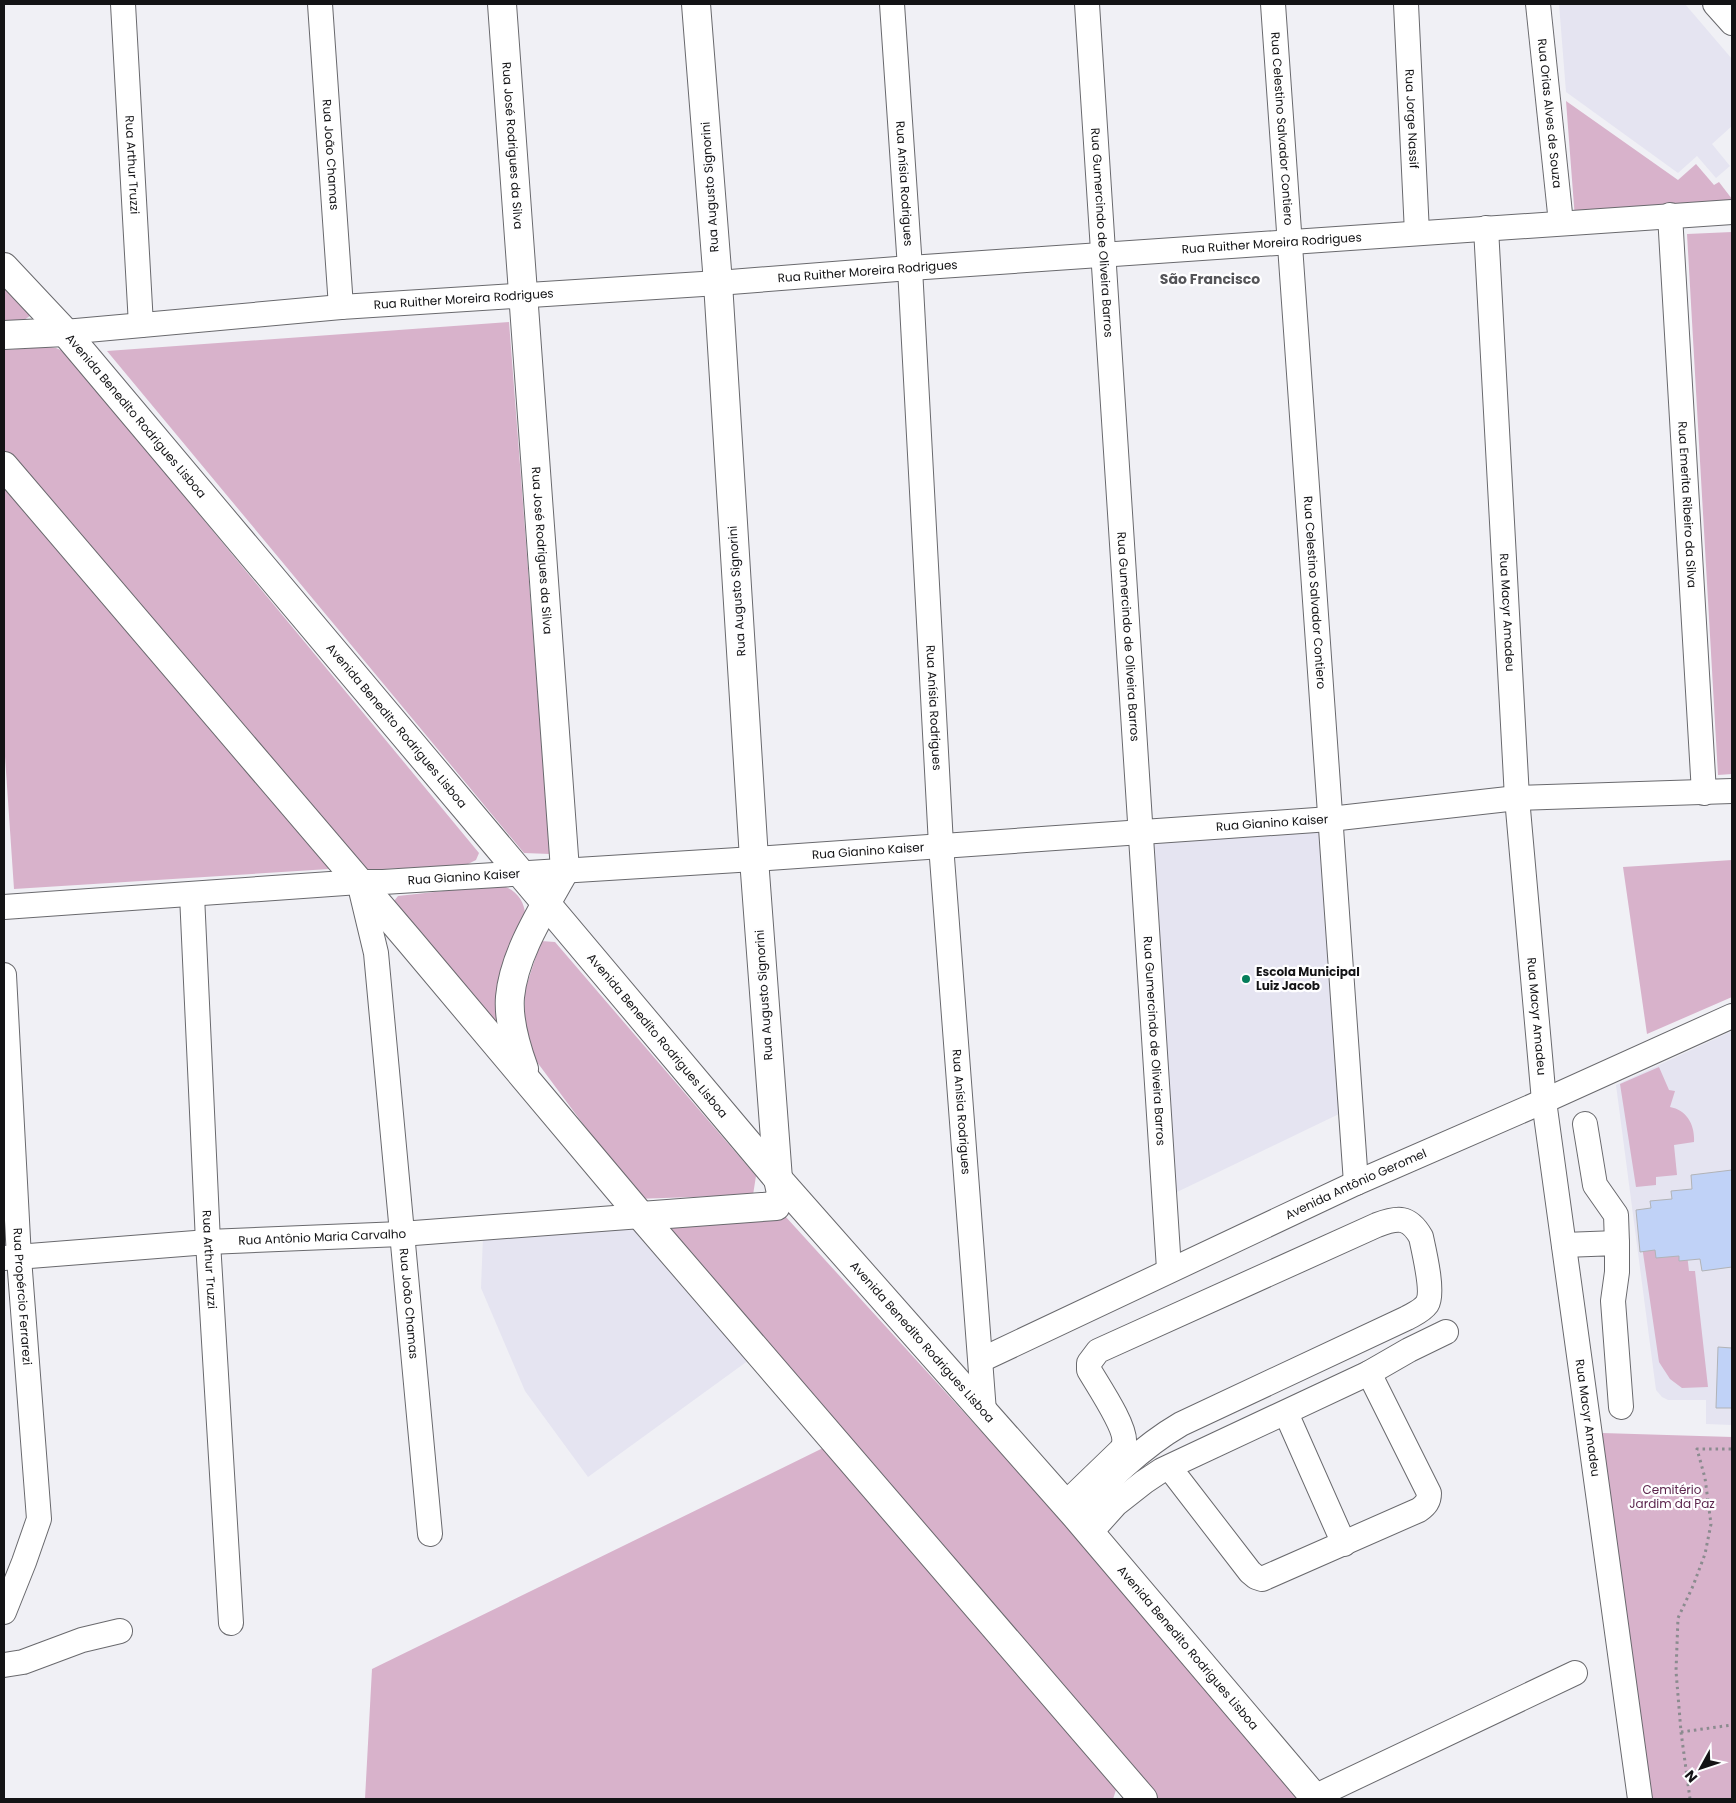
<svg xmlns="http://www.w3.org/2000/svg" width="1736" height="1803" font-family="Poppins,sans-serif">
  <style>
    .built { fill: #e5e4f1 }
    .green { fill: #d8b2cb }
    .building { fill: #c0d2f7; stroke: #b1b3b7 }
    .lines { fill: none; stroke-linecap: round; stroke-linejoin: round }
    .minor-casing { stroke: #69696d; stroke-width: 26 }
    .major-casing { stroke: #69696d; stroke-width: 30 }
    .path { stroke: #8b8b8f; stroke-width: 3; stroke-dasharray: 2.5 4; stroke-linecap: butt }
    .minor { stroke: #fff; stroke-width: 24 }
    .major { stroke: #fff; stroke-width: 28 }
    .poi-dot { fill: #047d5b; stroke: #fefeff; stroke-width: 2 }
    .labels { text-anchor: middle; stroke-width: 4.5; stroke-linejoin: round; paint-order: stroke }
    .street-label { font-size: 12px; fill: #131315; stroke: #fefeff }
    .poi-label { font-size: 12px; font-weight: bold; fill: #131315; stroke: #fefeff; text-anchor: start }
    .park-label { font-size: 12px; fill: #5c254d; stroke: #fefeff }
    .neighbourhood-label { font-size: 14px; font-weight: bold; fill: #545458; stroke: #fefeff }
  </style>
  <rect width="100%" height="100%" fill="#f0f0f5"/>
  <path class="built" d="M1559 4H1685L1732 59V126L1712 144 1730 166 1716 178 1697 156 1678 173 1566 92Z
    M1323 830 1339 1114 1175 1193 1152 844Z
    M1732 1031V1425L1706 1424V1400H1668L1662 1397 1656 1390 1616 1085Z
    M634 1228 749 1360 588 1477 525 1391 481 1288 483 1236Z"/>
  <path class="green" d="M1566 101 1678 180 1696 164 1714 185 1719 182 1732 199V205L1575 219Z
    M1732 232V774L1718 775 1687 234Z
    M4 285 31 314C25 323 13 322 4 323Z
    M509 322 550 854 524 853 107 351Z
    M46 347 56 348 65 352 479 853 476 860 466 865 365 870 4 454V350Z
    M4 484 329 869 14 889 4 742Z
    M1732 860V997L1647 1034 1623 867Z
    M489 886C493 886 498 885 502 886 516 889 526 903 525 917 516 938 502 959 498 982 496 997 502 1018 497 1029L394 907V901L398 896Z
    M541 941 555 942 756 1176 753 1195 634 1199 613 1173 589 1132 537 1062 524 1027 525 990Z
    M1659 1067 1669 1090 1675 1091 1670 1107C1687 1110 1695 1125 1694 1142L1674 1145 1677 1175 1656 1177V1185L1636 1187 1620 1084Z
    M785 1216 1062 1520 1298 1799H1156L741 1321 669 1230 685 1223Z
    M1642 1246H1686L1689 1271H1695L1708 1387 1682 1388 1670 1379 1659 1362Z
    M1602 1433 1732 1437V1799H1652Z
    M823 1448 1117 1787 1113 1799H365L372 1669Z"/>
  <path class="building" d="M1732 1170V1267L1702 1271 1700 1259 1679 1261V1256L1656 1258 1655 1250 1640 1252 1636 1210 1651 1208 1650 1201 1672 1199 1671 1191 1692 1189 1691 1175Z
    M1718 1347 1732 1348V1408H1716Z"/>
  <g class="lines">
    <defs>
      <g id="minor">
        <path id="s1" d="M123 4 141 325"/>
        <path id="s2" d="M320 4 341 307"/>
        <path id="s3" d="M892 4 910 268 941 845 984 1412"/>
        <path id="s4" d="M1087 4 1169 1269"/>
        <path id="s5" d="M1273 4 1356 1183"/>
        <path id="s6" d="M1406 4 1417 233"/>
        <path id="s7" d="M1538 4 1561 223"/>
        <path d="M1715 4 1732 23"/>
        <path id="s8" d="M1670 215 1704 793"/>
        <path id="s9" d="M1486 228 1517 798 1544 1101 1640 1799"/>
        <path id="s10" d="M65 332 341 307 718 283 910 268 1732 212"/>
        <path id="s11" d="M359 882 376 953 430 1534"/>
        <path id="s12" d="M192 895 208 1242 231 1623"/>
        <path id="s13" d="M4 907 359 882H383L754 859 1330 819 1517 798 1732 791"/>
        <path id="s14" d="M4 975 19 1258 39 1519 24 1562 4 1612"/>
        <path d="M1585 1124 1595 1185 1616 1215 1617 1243"/>
        <path d="M1564 1245 1617 1243V1272L1613 1301 1621 1407"/>
        <path id="s15" d="M4 1258 208 1242 401 1234 641 1216"/>
        <path id="s16" d="M981 1360 1356 1183 1544 1101 1732 1016"/>
        <path d="M1369 1373 1409 1350 1446 1332"/>
        <path d="M1286 1413 1344 1544"/>
        <path d="M1065 1504 1121 1450C1122 1448 1124 1446 1124 1443 1127 1428 1097 1384 1089 1370V1363L1098 1351 1377 1225C1398 1217 1409 1216 1421 1237 1424 1251 1434 1293 1427 1304 1422 1311 1414 1314 1407 1318L1181 1424C1140 1448 1108 1481 1075 1515"/>
        <path d="M1090 1533 1116 1504 1144 1482 1162 1470 1369 1373 1429 1493C1429 1501 1426 1505 1419 1510L1262 1579 1256 1577 1250 1572 1169 1467"/>
        <path d="M4 1665 23 1662 82 1640 120 1631"/>
        <path d="M1314 1797 1575 1673"/>
      </g>
      <g id="major">
        <path id="s17" d="M502 4 565 870C544 908 514 953 510 997 508 1021 516 1047 524 1069"/>
        <path id="s18" d="M4 267 65 332 778 1179 1075 1515 1316 1799"/>
        <path d="M4 335 65 332"/>
        <path d="M4 466 408 939 641 1216 1143 1799"/>
        <path d="M641 1216 776 1206 781 1193 778 1179 754 859 718 283 696 4"/>
      </g>
    </defs>
    <use href="#minor" class="minor-casing"/>
    <use href="#major" class="major-casing"/>
    <path class="path" d="M1681 1732 1732 1725
      M1690 1799 1681 1732 1676 1671 1678 1618 1693 1586 1705 1554 1711 1524 1705 1478 1697 1449H1732"/>
    <use href="#minor" class="minor"/>
    <use href="#major" class="major"/>
  </g>
  <circle class="poi-dot" cx="1246" cy="979" r="5"/>
  <g class="labels">
    <g class="street-label">
      <text dy="4" stroke="none"><textPath href="#s7" startOffset="110">Rua Orias Alves de Souza</textPath></text>
      <text dy="4" stroke="none"><textPath href="#s6" startOffset="115">Rua Jorge Nassif</textPath></text>
      <text dy="4" stroke="none"><textPath href="#s5" startOffset="125">Rua Celestino Salvador Contiero</textPath></text>
      <text dy="4" stroke="none"><textPath href="#s17" startOffset="142">Rua José Rodrigues da Silva</textPath></text>
      <text dy="4" stroke="none"><textPath href="#s2" startOffset="151">Rua João Chamas</textPath></text>
      <text dy="4" stroke="none"><textPath href="#s1" startOffset="161">Rua Arthur Truzzi</textPath></text>
      <text dy="4" stroke="none"><textPath href="#s3" startOffset="180">Rua Anísia Rodrigues</textPath></text>
      <text transform="translate(710 187) rotate(-94)" y="4">Rua Augusto Signorini</text>
      <text dy="4" stroke="none"><textPath href="#s4" startOffset="229">Rua Gumercindo de Oliveira Barros</textPath></text>
      <text dy="4" stroke="none"><textPath href="#s10" startOffset="1210">Rua Ruither Moreira Rodrigues</textPath></text>
      <text dy="4" stroke="none"><textPath href="#s10" startOffset="805">Rua Ruither Moreira Rodrigues</textPath></text>
      <text dy="4" stroke="none"><textPath href="#s10" startOffset="400">Rua Ruither Moreira Rodrigues</textPath></text>
      <text dy="4" stroke="none"><textPath href="#s18" startOffset="199">Avenida Benedito Rodrigues Lisboa</textPath></text>
      <text dy="4" stroke="none"><textPath href="#s8" startOffset="290">Rua Emerita Ribeiro da Silva</textPath></text>
      <text dy="4" stroke="none"><textPath href="#s17" startOffset="548">Rua José Rodrigues da Silva</textPath></text>
      <text transform="translate(737 591) rotate(-94)" y="4">Rua Augusto Signorini</text>
      <text dy="4" stroke="none"><textPath href="#s5" startOffset="590">Rua Celestino Salvador Contiero</textPath></text>
      <text dy="4" stroke="none"><textPath href="#s9" startOffset="385">Rua Macyr Amadeu</textPath></text>
      <text dy="4" stroke="none"><textPath href="#s4" startOffset="634">Rua Gumercindo de Oliveira Barros</textPath></text>
      <text dy="4" stroke="none"><textPath href="#s3" startOffset="705">Rua Anísia Rodrigues</textPath></text>
      <text dy="4" stroke="none"><textPath href="#s18" startOffset="604">Avenida Benedito Rodrigues Lisboa</textPath></text>
      <text dy="4" stroke="none"><textPath href="#s13" startOffset="1271">Rua Gianino Kaiser</textPath></text>
      <text dy="4" stroke="none"><textPath href="#s13" startOffset="866">Rua Gianino Kaiser</textPath></text>
      <text dy="4" stroke="none"><textPath href="#s13" startOffset="461">Rua Gianino Kaiser</textPath></text>
      <text transform="translate(764 995) rotate(-94)" y="4">Rua Augusto Signorini</text>
      <text dy="4" stroke="none"><textPath href="#s9" startOffset="790">Rua Macyr Amadeu</textPath></text>
      <text dy="4" stroke="none"><textPath href="#s18" startOffset="1009">Avenida Benedito Rodrigues Lisboa</textPath></text>
      <text dy="4" stroke="none"><textPath href="#s4" startOffset="1039">Rua Gumercindo de Oliveira Barros</textPath></text>
      <text dy="4" stroke="none"><textPath href="#s3" startOffset="1110">Rua Anísia Rodrigues</textPath></text>
      <text dy="4" stroke="none"><textPath href="#s16" startOffset="414">Avenida Antônio Geromel</textPath></text>
      <text dy="4" stroke="none"><textPath href="#s15" startOffset="319">Rua Antônio Maria Carvalho</textPath></text>
      <text dy="4" stroke="none"><textPath href="#s12" startOffset="365">Rua Arthur Truzzi</textPath></text>
      <text dy="4" stroke="none"><textPath href="#s14" startOffset="322">Rua Propércio Ferrarezi</textPath></text>
      <text dy="4" stroke="none"><textPath href="#s11" startOffset="425">Rua João Chamas</textPath></text>
      <text dy="4" stroke="none"><textPath href="#s18" startOffset="1414">Avenida Benedito Rodrigues Lisboa</textPath></text>
      <text dy="4" stroke="none"><textPath href="#s9" startOffset="1195">Rua Macyr Amadeu</textPath></text>
      <text dy="4" stroke="none"><textPath href="#s18" startOffset="1819">Avenida Benedito Rodrigues Lisboa</textPath></text>
    </g>
    <g class="poi-label">
      <text x="1256" y="976">Escola Municipal<tspan x="1256" dy="14">Luiz Jacob</tspan></text>
    </g>
    <g class="park-label">
      <text x="1672" y="1494">Cemitério<tspan x="1672" dy="14">Jardim da Paz</tspan></text>
    </g>
    <g class="neighbourhood-label">
      <text x="1210" y="284">São Francisco</text>
    </g>
  </g>
  <rect width="1736" height="1803" fill="none" stroke="#131315" stroke-width="10"/>
  <g transform="translate(1701 1768) rotate(230)" stroke="#fefeff" stroke-width="4" paint-order="stroke">
  <path d="M0-4L9 19L0 12L-9 19Z" fill="#131315"/>
  <text y="-8" font-size="14" font-weight="bold" text-anchor="middle" fill="#131315">N</text>
  </g>
</svg>
